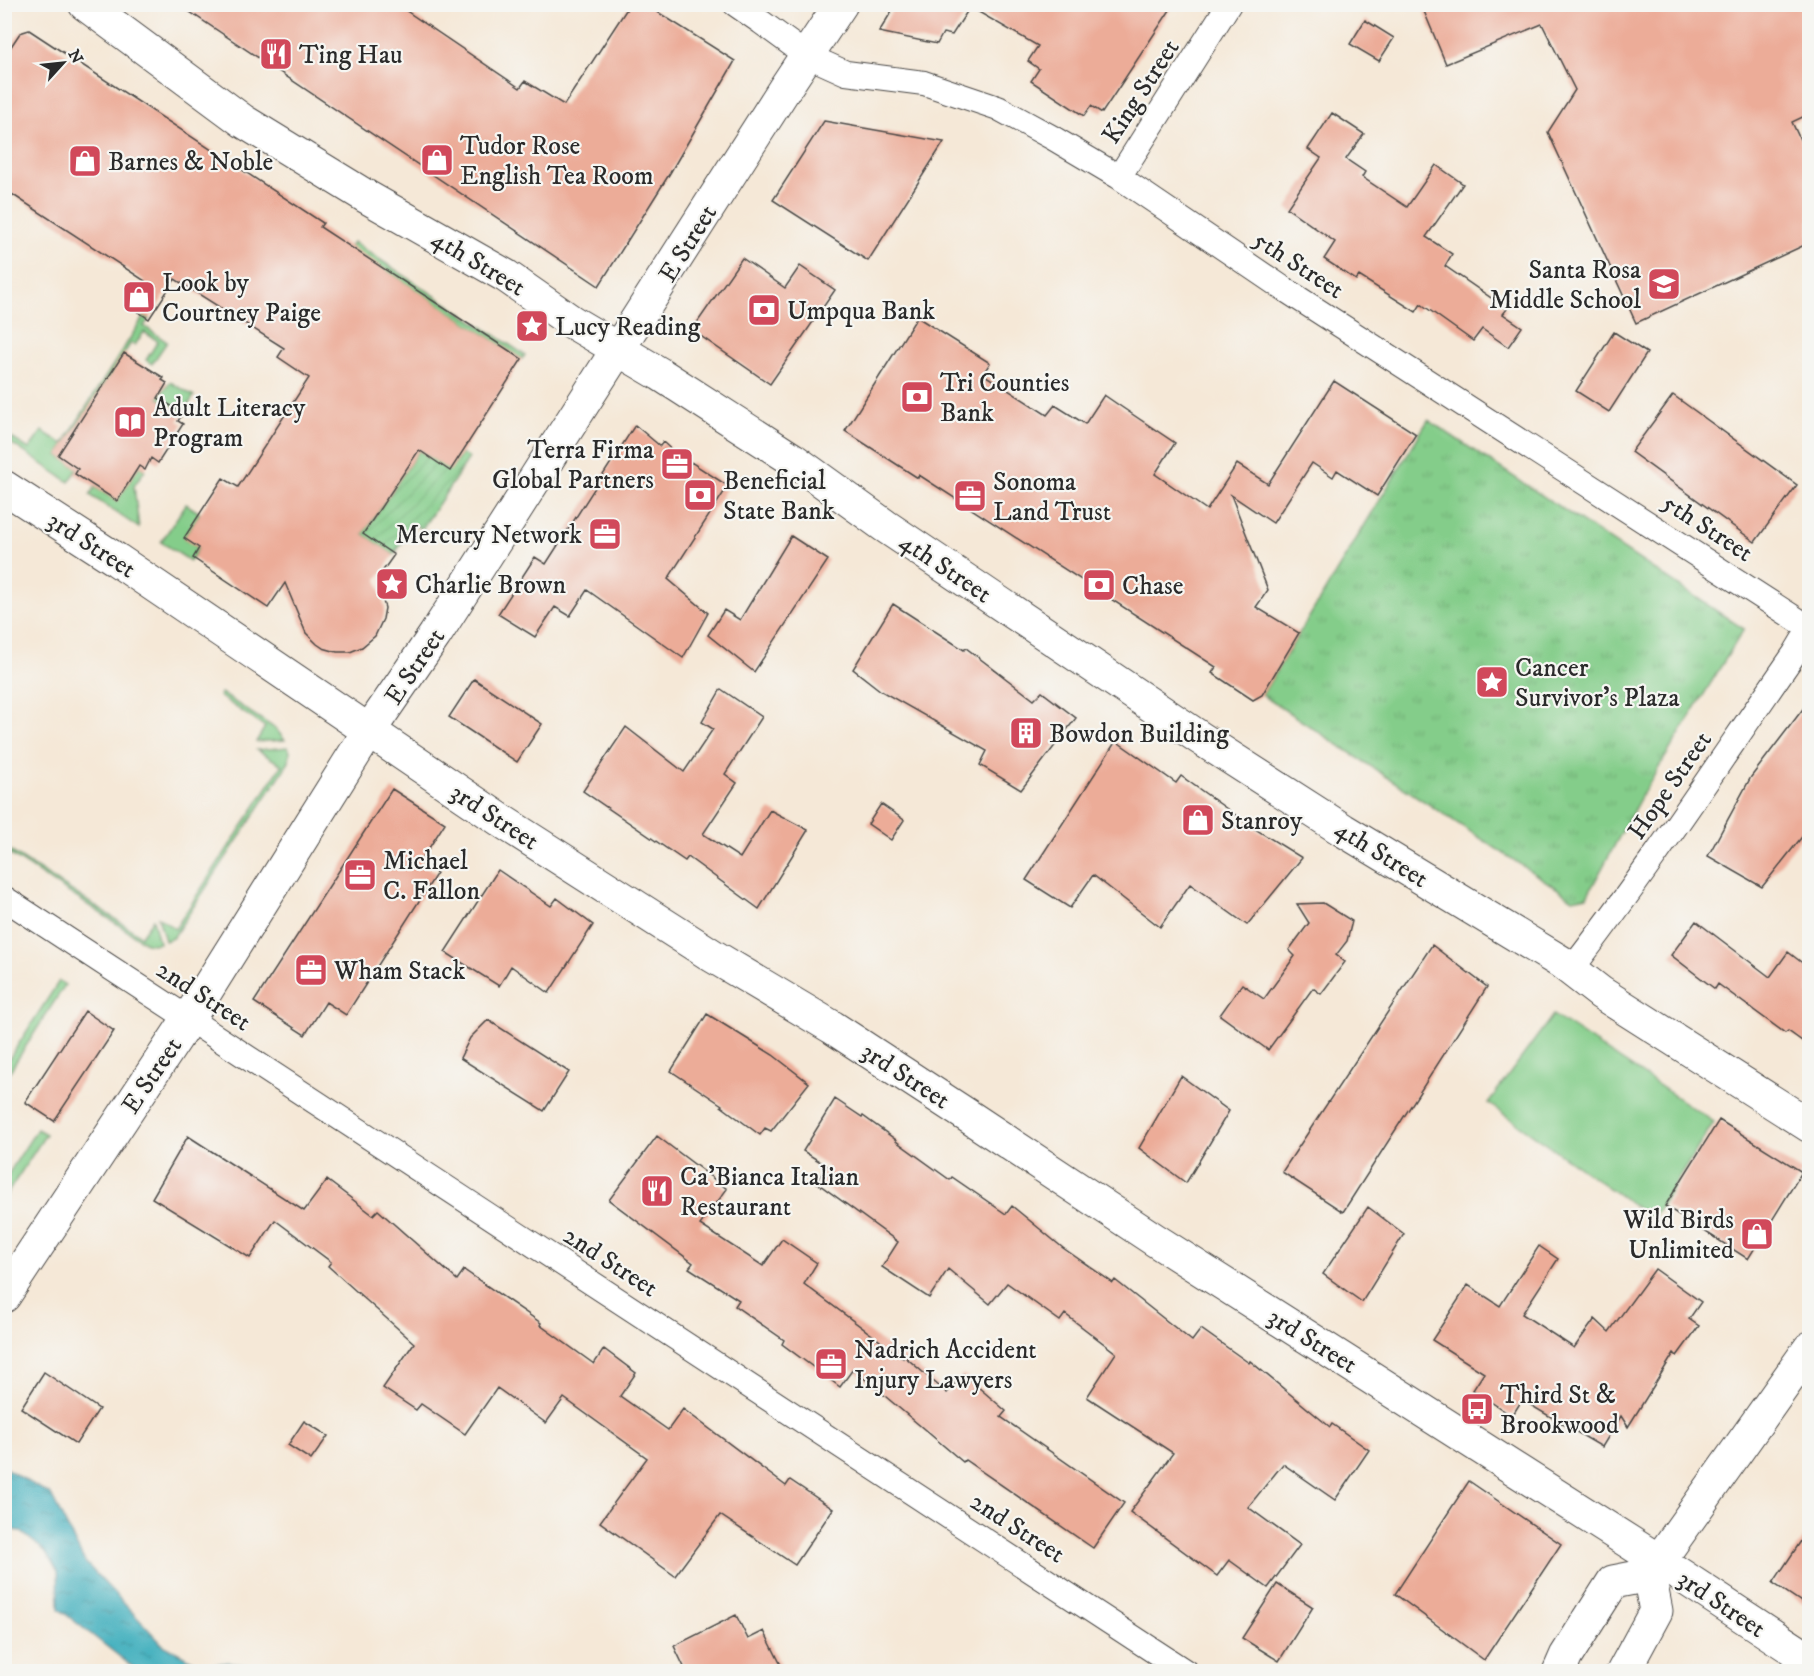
<svg xmlns="http://www.w3.org/2000/svg" width="1814" height="1676" font-family="'IM FELL DW Pica',serif">
  <style>
    .grass { fill: #84cd8a; stroke: #587c5a; stroke-width: 1.5 }
    .park { fill: url(#park-tufts); stroke: #587c5a; stroke-width: 1.5 }
    .garden { fill: url(#garden-furrows); stroke: #587c5a; stroke-width: 1.5 }
    .water { fill: url(#water-ripples); stroke: #366d74; stroke-width: 1.5 }
    .building { fill: #ecac98 }
    .lines { fill: none; stroke-linecap: round; stroke-linejoin: round }
    .street-casing { stroke: #494745; stroke-width: 26 }
    .secondary-casing { stroke: #494745; stroke-width: 35 }
    .street { stroke: #fff; stroke-width: 24 }
    .secondary { stroke: #fff; stroke-width: 33 }
    .labels { text-anchor: middle; stroke-width: 4.5; stroke-linejoin: round; paint-order: stroke }
    .poi-label { font-size: 26px; fill: #2b2b2b; stroke: #f6f6f2; text-anchor: start }
    .street-label { font-size: 26px; fill: #2b2b2b; stroke: #f6f6f2 }
  </style>
  <defs>
    <pattern id="park-tufts" width="24" height="20" patternUnits="userSpaceOnUse" patternTransform="scale(1.5)"><rect width="24" height="20" fill="#84cd8a"/><path d="M3 7l-1-3M5 7V3M7 7l1-3M15 17l-1-3M17 17v-4M19 17l1-3" fill="none" stroke="#72b077"/></pattern>
    <pattern id="garden-furrows" width="10" height="10" patternUnits="userSpaceOnUse" patternTransform="scale(1.5)"><rect width="10" height="10" fill="#84cd8a"/><path d="M-1 1l2-2M0 10L10 0M9 11l2-2" fill="none" stroke="#72b077"/></pattern>
    <pattern id="water-ripples" width="26" height="14" patternUnits="userSpaceOnUse" patternTransform="scale(1.5)"><rect width="26" height="14" fill="#41afbd"/><path d="M2 4q2-2 4 0t4 0M15 11q2-2 4 0t4 0" fill="none" stroke="#378f9a"/></pattern>
  </defs>
  <rect width="100%" height="100%" fill="#f6f6f2"/>
  <filter id="ink" filterUnits="userSpaceOnUse"><feTurbulence type="fractalNoise" baseFrequency=".0167" numOctaves="2"/><feDisplacementMap in="SourceGraphic" scale="12" xChannelSelector="R" yChannelSelector="G"/><feConvolveMatrix kernelMatrix="1 2 1 2 8 2 1 2 1" color-interpolation-filters="sRGB"/></filter>
  <filter id="wash" filterUnits="userSpaceOnUse"><feTurbulence type="fractalNoise" baseFrequency=".008" numOctaves="4" result="noise"/><feDisplacementMap in="SourceGraphic" scale="24" xChannelSelector="R" yChannelSelector="G"/><feGaussianBlur stdDeviation="1.35" result="paint"/><feColorMatrix in="noise" values="0 0 0 0 0 0 0 0 0 0 0 0 0 0 0 0 0 1.4 0 .05"/><feComposite in="paint" operator="in"/></filter>
  <g filter="url(#wash)">
    <rect width="100%" height="100%" fill="#f5e8d7"/>
    <path class="grass" d="M353 242 525 355 522 359 350 247Z
      M144 316 149 319 144 326 167 342 152 364 146 360 158 341 144 332 135 345 131 343 58 455 78 469 69 482 5 439 4 433 29 449 42 431 63 444Z
      M170 382 194 396 183 413 158 398Z
      M139 466 145 470 134 486 139 528 90 495 95 487 117 501Z
      M186 504 200 513 184 538 199 548 190 561 161 542Z
      M221 693 276 729 285 740 256 742 265 727 219 696Z
      M288 747 290 752 289 762 173 938 165 941 158 917 175 929 282 765 257 750Z
      M4 847 141 936 153 919 159 943 152 944 146 943 5 851Z
      M59 981 65 985 5 1079V1065Z
      M1553 1015 1714 1122 1653 1219 1488 1103Z
      M37 1129 46 1134 5 1197V1179Z"/>
    <path class="park" d="M1428 420 1744 629 1642 795 1587 896 1573 899 1262 695Z"/>
    <path class="garden" d="M419 450 450 470 462 454 469 458 422 529 414 524 394 555 363 534Z"/>
    <path class="water" d="M5 1468 51 1495 85 1562 163 1645 203 1666 230 1662 270 1671H138L59 1609 58 1571 45 1551 20 1531 5 1529Z"/>
    <g id="blocks">
      <path class="building" d="M178 4H396L520 88 525 81 564 105 630 4H645L735 61 670 173 599 286Z
        M896 4H1174L1102 113 1091 106 1084 116 1031 81 1039 69 1028 61 1038 46 970 7 952 35 943 33 937 44 879 32Z
        M1421 4H1809V114L1792 122 1809 159V243L1636 323 1548 132 1575 90 1542 24 1446 64Z
        M1365 20 1394 38 1379 61 1350 44Z
        M29 30 323 223 320 227 522 359 450 471 419 450 363 534 394 555 377 579 385 608 383 619 375 636 362 647 350 652H337L323 648 317 644 306 633 285 583 268 608 193 558 199 548 184 538 223 478 238 487 309 378 278 357 284 348 175 279 149 319 128 305 145 281 4 189V57L20 33Z
        M1332 113 1364 134 1346 159 1365 172 1362 177 1407 207 1436 165 1463 184 1426 237 1452 254 1445 266 1507 309 1503 314 1522 327 1508 347 1482 329 1473 341 1421 304 1416 312 1359 276 1356 280 1324 259 1335 242 1287 208 1321 158 1308 149Z
        M824 121 944 142 868 261 773 200Z
        M742 258 785 288 800 266 835 290 770 384 692 330Z
        M917 317 990 363 983 374 1047 415 1055 405 1085 424 1104 395 1123 408 1175 443 1155 474 1207 510 1237 464 1268 484 1334 381 1416 434 1377 496 1337 470 1333 477 1312 463 1273 523 1231 495 1268 590 1256 607 1299 633 1262 695 1253 700 1212 673 1216 667 919 475 918 478 845 431Z
        M1614 332 1647 353 1609 412 1576 391Z
        M124 353 164 378 162 380 167 383 158 398 183 413 178 421 183 424 158 463 151 458 145 470 139 466 117 501 75 474 78 469 58 455Z
        M1673 395 1797 485 1755 542 1631 452Z
        M635 425 660 446 663 442 689 466 691 462 728 486 668 579 708 613 683 658 587 590 570 616 555 607 535 637 498 614 535 557 546 564Z
        M791 536 828 560 754 672 708 635 724 610 740 620Z
        M893 604 964 650 966 648 1034 700 1042 692 1076 718 1021 790 980 765 987 751 881 691 853 669Z
        M474 679 542 724 517 762 449 717Z
        M721 689 762 717 725 774 737 783 703 834 740 858 770 810 808 830 759 909 688 857 685 861 583 791 626 727 684 772 713 729 702 722Z
        M1809 701V828L1762 887 1708 856 1751 777Z
        M1116 741 1176 783 1181 776 1255 829 1302 858 1247 925 1190 884 1160 927 1093 875 1070 908 1026 880Z
        M392 789 445 823 420 862 437 873 346 1015 326 1002 305 1035 254 1002Z
        M881 804 904 820 891 840 868 824Z
        M498 870 551 906 557 898 593 925 549 993 511 966 499 986 445 952Z
        M1323 903 1352 921 1347 941 1336 955 1345 962 1321 994 1313 988 1268 1050 1220 1015 1242 984 1264 999 1295 956 1289 950 1309 923 1297 904Z
        M1696 921 1770 977 1788 952 1809 968V1046L1788 1031 1785 1033 1718 984 1715 989 1671 955Z
        M1432 945 1487 987 1343 1212 1282 1172Z
        M85 1011 114 1031 54 1121 25 1102Z
        M707 1014 773 1055 809 1083 771 1131 765 1128 760 1135 721 1106 722 1105 671 1071Z
        M488 1020 569 1072 544 1111 460 1058 470 1038Z
        M1181 1076 1229 1111 1186 1183 1139 1148Z
        M835 1099 862 1117 863 1116 896 1140V1141L950 1180 952 1177 1006 1214 1012 1206 1063 1248 1113 1283 1115 1280 1192 1341 1201 1329 1249 1363 1250 1361 1330 1427 1332 1424 1369 1450 1335 1500 1283 1464 1248 1507 1300 1545 1268 1588 1229 1560 1217 1576 1130 1512 1173 1453 1087 1397 1116 1353 1065 1314 1060 1321 1007 1283 990 1304 948 1269 929 1298 882 1267 898 1242 816 1182 827 1166 803 1151Z
        M1719 1120 1802 1172 1748 1259 1665 1206Z
        M188 1136 304 1211 327 1180 373 1215 378 1210 457 1280 464 1270 541 1323 540 1325 594 1364 604 1349 636 1373 620 1396 668 1430 683 1409 786 1486 790 1480 833 1509 795 1565 720 1515 675 1576 600 1522 647 1458 564 1398 546 1423 497 1388 465 1434 421 1404 416 1410 383 1388 414 1343 328 1266 331 1262 275 1220 250 1258 152 1198Z
        M657 1136 727 1189 700 1225 763 1266 782 1239 817 1263 804 1284 903 1358 904 1356 947 1393 963 1374 1006 1411 1001 1417 1124 1503 1093 1548 965 1460 963 1462 853 1369 840 1387 782 1344 784 1340 735 1306 739 1300 689 1268 693 1263 609 1200Z
        M1368 1207 1404 1234 1362 1302 1323 1274Z
        M1539 1246 1558 1259 1522 1314 1574 1348 1595 1319 1609 1332 1655 1269 1701 1302 1689 1319 1699 1326 1677 1356 1674 1353 1628 1427 1621 1416 1602 1447 1522 1400 1512 1416 1473 1390 1484 1373 1432 1340 1468 1285 1500 1306Z
        M44 1372 99 1409 76 1444 21 1408Z
        M304 1421 328 1436 311 1460 288 1445Z
        M1469 1481 1561 1544 1484 1660 1395 1594Z
        M1809 1529V1607L1773 1583Z
        M1277 1584 1313 1607 1279 1661 1242 1638Z
        M736 1615 748 1639 764 1631 784 1671H686L674 1646Z"/>
    </g>
  </g>
  <g filter="url(#ink)">
    <use href="#blocks" fill-opacity="0" stroke="#494745" stroke-width="1.5"/>
    <g class="lines">
      <defs>
        <path id="street" d="M735 4 761 22 806 55 846 73 924 83 998 108 1053 138 1119 177 1281 287 1810 628
          M1119 177 1229 4
          M4 898 1186 1672
          M1571 970C1650 868 1721 759 1795 653L1810 628"/>
        <path id="secondary" d="M85 4 243 121 367 197 506 276 572 322 660 374 792 459 885 526 1200 738 1343 830 1561 962 1601 993 1810 1126
          M4 487 117 560 505 823 713 956 832 1027 965 1114 1155 1240 1659 1561 1810 1660
          M4 1296 189 1018 369 731 435 635 785 88 841 4
          M1559 1672 1566 1656 1613 1582 1649 1575 1810 1348
          M1623 1672 1656 1611 1649 1575"/>
      </defs>
      <use href="#street" class="street-casing"/>
      <use href="#secondary" class="secondary-casing"/>
      <use href="#street" class="street"/>
      <use href="#secondary" class="secondary"/>
    </g>
  </g>
  <defs>
    <symbol id="restaurant-square" viewBox="-11 -11 22 22"><rect x="-9" y="-9" width="18" height="18" rx="4" fill="#d1495b" stroke="#f6f6f2"/><path d="M-5-6h1v4h1v-4h1v4h1v-4h1v5L-1.5 .5V6h-2V.5L-5-1ZM5-6V6H3V1.5H1.5Q1.5-4 5-6Z" fill="#fff"/></symbol>
    <symbol id="shop-square" viewBox="-11 -11 22 22"><rect x="-9" y="-9" width="18" height="18" rx="4" fill="#d1495b" stroke="#f6f6f2"/><path d="M-5-2.5h2.3a2.7 3.5 0 0 1 5.4 0H5L5.5 6h-11ZM-1.5-2.5h3a1.5 2.3 0 0 0-3 0Z" fill="#fff"/></symbol>
    <symbol id="school-square" viewBox="-11 -11 22 22"><rect x="-9" y="-9" width="18" height="18" rx="4" fill="#d1495b" stroke="#f6f6f2"/><path d="M0-5L7-2L0 1L-7-2ZM-4 1L0 2.5L4 1V4Q0 6-4 4Z" fill="#fff"/></symbol>
    <symbol id="bank-square" viewBox="-11 -11 22 22"><rect x="-9" y="-9" width="18" height="18" rx="4" fill="#d1495b" stroke="#f6f6f2"/><path d="M-6-4H6V4H-6ZM0-2.3a2.3 2.3 0 1 0 0 4.6a2.3 2.3 0 1 0 0-4.6Z" fill="#fff"/></symbol>
    <symbol id="sight-square" viewBox="-11 -11 22 22"><rect x="-9" y="-9" width="18" height="18" rx="4" fill="#d1495b" stroke="#f6f6f2"/><path d="M0-6L1.8-2.2L6-1.7L2.9 1.2L3.7 5.4L0 3.3L-3.7 5.4L-2.9 1.2L-6-1.7L-1.8-2.2Z" fill="#fff"/></symbol>
    <symbol id="library-square" viewBox="-11 -11 22 22"><rect x="-9" y="-9" width="18" height="18" rx="4" fill="#d1495b" stroke="#f6f6f2"/><path d="M-6-4Q-3-5.5-.7-3.5V5Q-3 3-6 4ZM6-4Q3-5.5 .7-3.5V5Q3 3 6 4Z" fill="#fff"/></symbol>
    <symbol id="office-square" viewBox="-11 -11 22 22"><rect x="-9" y="-9" width="18" height="18" rx="4" fill="#d1495b" stroke="#f6f6f2"/><path d="M-6-3h4V-5.5h4V-3h4V5H-6ZM-1-4.5V-3h2v-1.5ZM-6 0V1H6V0Z" fill="#fff"/></symbol>
    <symbol id="building-square" viewBox="-11 -11 22 22"><rect x="-9" y="-9" width="18" height="18" rx="4" fill="#d1495b" stroke="#f6f6f2"/><path d="M-4-6H4V6H1V3H-1V6H-4ZM-2.5-4.3h1.7v1.8h-1.7ZM.8-4.3h1.7v1.8H.8ZM-2.5-1h1.7V.8h-1.7ZM.8-1h1.7V.8H.8Z" fill="#fff"/></symbol>
    <symbol id="bus-square" viewBox="-11 -11 22 22"><rect x="-9" y="-9" width="18" height="18" rx="4" fill="#d1495b" stroke="#f6f6f2"/><path d="M-5-6H5V4H4V6H2V4H-2V6H-4V4H-5ZM-3.5-4V0h7V-4ZM-3.5 1.2v1.5H-2V1.2ZM2 1.2v1.5H3.5V1.2Z" fill="#fff"/></symbol>
  </defs>
  <g fill-rule="evenodd">
    <use href="#restaurant-square" x="257" y="35" width="38" height="38"/>
    <use href="#shop-square" x="418" y="141" width="38" height="38"/>
    <use href="#shop-square" x="66" y="142" width="38" height="38"/>
    <use href="#school-square" x="1645" y="265" width="38" height="38"/>
    <use href="#shop-square" x="120" y="278" width="38" height="38"/>
    <use href="#bank-square" x="745" y="291" width="38" height="38"/>
    <use href="#sight-square" x="513" y="307" width="38" height="38"/>
    <use href="#bank-square" x="898" y="378" width="38" height="38"/>
    <use href="#library-square" x="111" y="403" width="38" height="38"/>
    <use href="#office-square" x="658" y="445" width="38" height="38"/>
    <use href="#bank-square" x="681" y="476" width="38" height="38"/>
    <use href="#office-square" x="951" y="477" width="38" height="38"/>
    <use href="#office-square" x="586" y="515" width="38" height="38"/>
    <use href="#sight-square" x="373" y="565" width="38" height="38"/>
    <use href="#bank-square" x="1080" y="566" width="38" height="38"/>
    <use href="#sight-square" x="1473" y="663" width="38" height="38"/>
    <use href="#building-square" x="1007" y="714" width="38" height="38"/>
    <use href="#shop-square" x="1179" y="801" width="38" height="38"/>
    <use href="#office-square" x="341" y="856" width="38" height="38"/>
    <use href="#office-square" x="292" y="951" width="38" height="38"/>
    <use href="#restaurant-square" x="638" y="1172" width="38" height="38"/>
    <use href="#shop-square" x="1738" y="1215" width="38" height="38"/>
    <use href="#office-square" x="812" y="1345" width="38" height="38"/>
    <use href="#bus-square" x="1458" y="1390" width="38" height="38"/>
  </g>
  <g class="labels">
    <g class="poi-label">
      <text x="299" y="63">Ting Hau</text>
      <text x="460" y="154">Tudor Rose<tspan x="460" dy="30">English Tea Room</tspan></text>
      <text x="108" y="170">Barnes &amp; Noble</text>
      <text x="1641" y="278" text-anchor="end">Santa Rosa<tspan x="1641" dy="30">Middle School</tspan></text>
      <text x="162" y="291">Look by<tspan x="162" dy="30">Courtney Paige</tspan></text>
      <text x="787" y="319">Umpqua Bank</text>
      <text x="555" y="335">Lucy Reading</text>
      <text x="940" y="391">Tri Counties<tspan x="940" dy="30">Bank</tspan></text>
      <text x="153" y="416">Adult Literacy<tspan x="153" dy="30">Program</tspan></text>
      <text x="654" y="458" text-anchor="end">Terra Firma<tspan x="654" dy="30">Global Partners</tspan></text>
      <text x="723" y="489">Beneficial<tspan x="723" dy="30">State Bank</tspan></text>
      <text x="993" y="490">Sonoma<tspan x="993" dy="30">Land Trust</tspan></text>
      <text x="582" y="543" text-anchor="end">Mercury Network</text>
      <text x="415" y="593">Charlie Brown</text>
      <text x="1122" y="594">Chase</text>
      <text x="1515" y="676">Cancer<tspan x="1515" dy="30">Survivor's Plaza</tspan></text>
      <text x="1049" y="742">Bowdon Building</text>
      <text x="1221" y="829">Stanroy</text>
      <text x="383" y="869">Michael<tspan x="383" dy="30">C. Fallon</tspan></text>
      <text x="334" y="979">Wham Stack</text>
      <text x="680" y="1185">Ca'Bianca Italian<tspan x="680" dy="30">Restaurant</tspan></text>
      <text x="1734" y="1228" text-anchor="end">Wild Birds<tspan x="1734" dy="30">Unlimited</tspan></text>
      <text x="854" y="1358">Nadrich Accident<tspan x="854" dy="30">Injury Lawyers</tspan></text>
      <text x="1500" y="1403">Third St &amp;<tspan x="1500" dy="30">Brookwood</tspan></text>
    </g>
    <g class="street-label">
      <text transform="translate(1140 91) rotate(-57)" y="9">King Street</text>
      <text transform="translate(687 243) rotate(-58)" y="9">E Street</text>
      <text transform="translate(479 262) rotate(31)" y="9">4th Street</text>
      <text transform="translate(1299 264) rotate(33)" y="9">5th Street</text>
      <text transform="translate(1708 527) rotate(33)" y="9">5th Street</text>
      <text transform="translate(92 544) rotate(33)" y="9">3rd Street</text>
      <text transform="translate(946 567) rotate(34)" y="9">4th Street</text>
      <text transform="translate(414 666) rotate(-56)" y="9">E Street</text>
      <text transform="translate(1669 785) rotate(-55)" y="9">Hope Street</text>
      <text transform="translate(495 816) rotate(33)" y="9">3rd Street</text>
      <text transform="translate(1382 853) rotate(32)" y="9">4th Street</text>
      <text transform="translate(204 995) rotate(33)" y="9">2nd Street</text>
      <text transform="translate(151 1075) rotate(-56)" y="9">E Street</text>
      <text transform="translate(906 1075) rotate(33)" y="9">3rd Street</text>
      <text transform="translate(611 1261) rotate(33)" y="9">2nd Street</text>
      <text transform="translate(1313 1340) rotate(32)" y="9">3rd Street</text>
      <text transform="translate(1018 1527) rotate(33)" y="9">2nd Street</text>
      <text transform="translate(1722 1603) rotate(34)" y="9">3rd Street</text>
    </g>
  </g>
  <rect width="1814" height="1676" fill="none" stroke="#f6f6f2" stroke-width="24"/>
  <g transform="translate(63 63) rotate(63)" stroke="#f6f6f2" stroke-width="4.5" paint-order="stroke">
  <path d="M0-4.5L10 22L0 15L-10 22Z" fill="#2b2b2b"/>
  <text y="-9" font-size="16" font-weight="bold" text-anchor="middle" fill="#2b2b2b">N</text>
  </g>
</svg>
